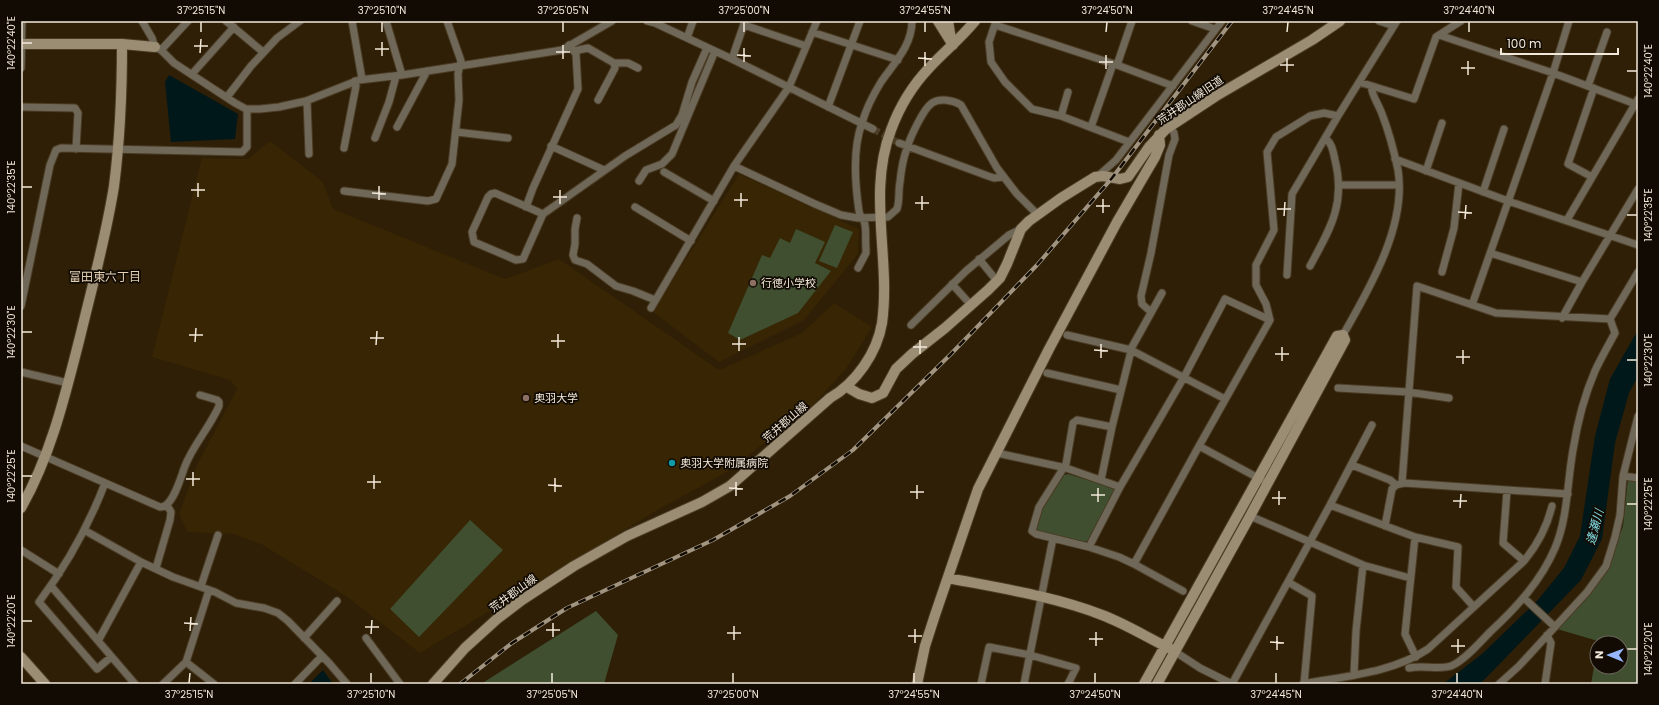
<svg xmlns="http://www.w3.org/2000/svg" width="1659" height="705" font-family="Poppins,'Noto Sans JP',sans-serif">
  <style>
    .built { fill: #382503 }
    .green { fill: #3f4f30 }
    .water { fill: #00181a }
    .lines { fill: none; stroke-linecap: round; stroke-linejoin: round }
    .street-tunnel { stroke: #4c3d26; stroke-width: 7; stroke-dasharray: 7 3.5; stroke-linecap: butt }
    .street-casing { stroke: #4a3b24; stroke-width: 9 }
    .secondary-casing { stroke: #4a3b24; stroke-width: 12 }
    .street { stroke: #6f6757; stroke-width: 7 }
    .secondary { stroke: #9b8d74; stroke-width: 10 }
    .rail-casing { stroke: #a19582; stroke-width: 4 }
    .rail { stroke: #110b03; stroke-width: 2.5; stroke-dasharray: 8; stroke-linecap: butt }
    .ticks { fill: none; stroke: #f3e9da; stroke-width: 1.5 }
    .education-dot { fill: #8d6e63; stroke: #110b03; stroke-width: 1.5 }
    .culture-dot { fill: #0f9aa8; stroke: #110b03; stroke-width: 1.5 }
    .labels { text-anchor: middle; stroke-width: 3.5; stroke-linejoin: round; paint-order: stroke }
    .street-label { font-size: 11px; fill: #f3e9da; stroke: #110b03 }
    .poi-label { font-size: 11px; fill: #f3e9da; stroke: #110b03; text-anchor: start }
    .neighbourhood-label { font-size: 12px; fill: #e3cfb2; stroke: #110b03 }
    .water-label { font-size: 12px; font-style: italic; fill: #82dde4; stroke: #110b03 }
    .neatline { fill: none; stroke: #f3e9da; stroke-width: 1.5 }
    .ticks-label { font-size: 10px; text-anchor: middle; fill: #f3e9da }
  </style>
  <rect width="100%" height="100%" fill="#2e1f06"/>
  <path class="built" d="M270 141 323 182 333 209 505 279 559 259 719 370 802 333 834 303 872 327 846 369 812 406 727 472 661 508 420 653 346 596 261 544 234 534 188 532 179 514 197 465 237 389 230 380 152 357 202 158 248 159Z
    M739 174 859 229 858 254 804 320 719 362 653 312Z"/>
  <path class="green" d="M835 225 853 232 837 268 819 261Z
    M796 229 825 242 815 263 831 271 798 313 740 340 728 333 762 255 770 258 780 238 790 243Z
    M1068 474 1114 488 1116 492 1090 540 1085 542 1037 531 1035 527 1042 508 1064 475Z
    M1628 479 1638 480V684H1591L1597 649V667H1621V643H1598V641L1557 629 1609 564 1623 526Z
    M470 520 503 550 419 637 390 609Z
    M596 611 618 635 604 684H481Z"/>
  <path class="water" d="M169 75 238 114 235 139 171 142 165 82Z
    M1638 330V376L1629 393 1615 443 1602 539 1581 580 1480 684H1443L1482 654 1537 601 1564 568 1580 536 1595 436 1610 379Z
    M323 670 333 684H309Z"/>
  <g class="lines">
    <path class="street-tunnel" d="M873 129 899 143"/>
    <defs>
      <path id="street" d="M142 21 152 38 155 47 161 50 174 63 235 103 246 109H260L279 107 306 101 359 80 402 75 562 50 612 21
        M226 21 263 52
        M352 21 362 79
        M386 21 402 75
        M647 21 655 23 732 59 873 129
        M996 21 989 42 991 62 1005 82 1032 109 1061 116 1129 142
        M1192 21 1215 29
        M1379 21 1394 26
        M744 25 806 46
        M995 25 1117 65 1173 86
        M812 32 898 60
        M1439 35 1461 21
        M687 38 693 21
        M161 50 188 21
        M574 51 588 48 614 63 615 68 598 100
        M732 59 745 21
        M614 63H628L638 68
        M1117 65 1132 21
        M21 68 22 21
        M192 74 234 27
        M1359 82 1414 99 1436 37 1439 35 1553 73 1638 105
        M1588 86 1607 32
        M227 97 251 66 277 38 300 21
        M307 101 309 154
        M21 107 75 108 78 113 76 149
        M828 107 860 21
        M1061 116 1068 92
        M397 127 427 71
        M1091 127 1113 64
        M456 132 508 138
        M375 138 389 102 396 76
        M899 143 988 176 994 178 1004 177
        M551 146 604 170
        M344 148 356 86 355 81
        M1395 159 1508 201 1638 245
        M734 166 815 204 841 215 858 218 888 217 897 209C900 200 898 191 900 182 901 171 903 159 907 148 910 138 923 109 932 103 940 98 953 100 961 105L997 168 1017 194 1037 214
        M1426 171 1442 123
        M664 172 714 201
        M1098 176 1116 160 1222 21
        M1592 177 1568 164 1594 88
        M639 181 646 170 662 164 672 154 715 51
        M1339 185H1399
        M344 191 428 201 436 199 452 164 459 100 458 74 461 61 447 21
        M1483 192 1504 129
        M526 207 533 188 578 89 576 54 569 45
        M635 207 691 241
        M543 214 495 193 491 194 488 197 472 232 474 242 516 260 523 259 543 214 625 156 676 125 682 115 692 82 707 48
        M577 218 575 229V244L573 255 575 260 587 264 616 286 633 291 655 300
        M1567 220 1638 99
        M1490 253 1582 282 1638 189
        M979 259 997 281
        M1310 266C1330 229 1346 204 1335 160 1333 151 1332 143 1325 138
        M858 268 866 253V249C865 241 867 229 864 221 863 217 859 216 859 211 855 184 852 150 862 123 866 109 873 95 881 82 894 63 912 46 912 21
        M1442 272 1454 228 1459 183
        M1287 275 1292 194 1338 116 1397 21
        M952 284 971 305
        M1472 305 1553 73 1569 21
        M21 306 50 165 56 150 61 148 242 152 247 147V109
        M651 308 734 166 789 87 817 21
        M1151 312 1142 304 1141 296 1151 253 1169 155 1175 139 1174 133 1170 127
        M1562 318 1582 282
        M911 325 966 271 1009 235 1021 229
        M1067 335 1131 350 1225 399
        M1343 335C1369 289 1407 226 1398 170 1394 151 1389 132 1382 114 1379 105 1372 96 1371 86
        M21 372 68 383
        M1047 373 1121 390
        M1338 388 1408 392 1449 398
        M1112 427 1077 420 1073 423 1066 464 1039 507 1032 531 1036 534 1089 547 1120 487
        M21 446 160 507C173 508 181 476 185 466 193 445 210 427 219 406V402L217 400 200 395
        M1199 446 1262 480
        M997 453 1066 468 1120 487 1184 377 1225 299 1270 320
        M1352 465 1390 480 1396 485 1404 483 1568 494
        M1623 476 1638 478
        M1101 480 1112 427 1132 347 1162 293
        M105 483C89 525 66 566 39 602L97 669 111 657
        M1402 483 1417 286 1496 313 1610 319
        M1507 491 1503 543 1524 561
        M1330 505 1415 537 1458 547 1456 587 1474 607
        M1250 516 1363 565 1410 578
        M1385 526 1392 489 1396 485
        M84 530 141 562 173 577 215 592 236 603 264 608 278 613 288 621 329 663 347 684
        M1415 537 1405 634 1416 657
        M1089 547 1119 557 1134 564 1199 446 1270 320 1266 304 1256 285V265L1274 230 1267 152 1276 137 1310 116 1324 113 1338 116
        M21 550 59 574
        M1134 564 1183 591
        M156 568 170 520 171 512 167 505
        M1288 582 1312 596 1304 684
        M51 586 135 684
        M201 586 218 535
        M1524 598 1555 627
        M304 638 337 601
        M366 638 400 684
        M98 641 141 562
        M1174 651 1200 668 1232 684
        M186 662 214 684
        M1409 668C1423 665 1439 670 1451 666 1464 661 1480 642 1490 632 1516 608 1541 581 1555 548 1568 517 1567 483 1573 450 1577 425 1585 394 1595 371 1601 358 1608 346 1615 333L1610 319 1638 272
        M1354 674 1356 631 1363 565
        M163 684 186 662 209 590
        M295 684 322 656
        M981 684 989 647 1030 655 1076 668 1068 684
        M1024 684 1053 538
        M1232 684 1330 505 1372 425
        M1303 684C1345 676 1392 673 1428 649L1524 561C1538 544 1547 527 1552 506
        M1499 684 1519 666 1587 592 1606 566 1615 537 1620 515 1623 476 1638 416
        M1545 684 1551 643 1547 635"/>
      <path id="secondary" d="M938 21 953 45
        M948 21 951 39
        M21 44H122L155 47
        M847 387 859 394 872 398 883 393 896 369 912 354 945 328 988 290 1000 278 1007 264 1021 229 1029 221 1061 198 1095 177 1103 176 1120 179 1128 177 1149 147 1166 129 1216 96 1312 40 1340 21
        M21 508C51 455 65 396 80 337 92 287 106 237 114 186 120 139 122 92 122 44
        M948 578C999 588 1053 596 1102 615 1126 624 1148 638 1171 649
        M21 657 45 684
        M433 684 465 648 497 619 522 600 574 566 627 536 702 502 730 486 830 398C856 383 877 353 882 323 891 259 867 193 891 130 899 108 912 86 929 68 944 52 961 38 975 21
        M917 684 925 646 935 615 978 489 1049 349 1117 222 1155 157 1160 145 1159 135
        M1144 684 1337 336 1343 335 1345 340 1250 516 1157 684"/>
    </defs>
    <use href="#street" class="street-casing"/>
    <use href="#secondary" class="secondary-casing"/>
    <use href="#street" class="street"/>
    <use href="#secondary" class="secondary"/>
    <defs>
      <path id="rail" d="M460 684 512 643 567 608 713 540 790 496 853 450 951 354 1037 265 1112 178 1232 21"/>
    </defs>
    <use href="#rail" class="rail-casing"/>
    <use href="#rail" class="rail"/>
  </g>
  <path class="ticks" d="M201 32V22M382 32V22M563 32V22M744 32V22M925 32V22M1106 32 1107 22M1287 32 1288 22M1469 32V22M22 43H32M194 46H208M375 49H389M556 52H570M200 53 201 39M737 55 751 56M382 56V42M918 58 932 59M563 59V45M744 62V48M1099 62H1113M1280 65H1294M925 66V52M1461 68H1475M1106 69V55M1627 71H1637M1287 72V58M1468 75V61M22 187H32M191 190H205M372 193 386 194M198 197V183M553 197H567M379 200V186M734 200H748M915 203H929M560 204V190M1096 206H1110M741 207V193M1277 209H1291M922 210V196M1458 212 1472 213M1103 213V199M1627 215H1637M1284 216 1285 202M1465 219 1466 205M22 332H32M189 335H203M370 338H384M551 341H565M195 342 196 328M732 344H746M376 345 377 331M913 347H927M558 348V334M1094 350 1108 351M739 351V337M920 354V340M1275 354H1289M1456 357H1470M1101 358V344M1627 360H1637M1282 361V347M1463 364V350M22 476H32M186 479H200M367 482H381M548 485 562 486M193 486V472M729 488 743 489M374 489V475M555 492V478M910 492H924M1091 495H1105M736 496V482M1272 498H1286M917 499V485M1453 501H1467M1098 502V488M1627 504H1637M1279 505V491M1460 508 1461 494M22 621H32M184 623 198 624M365 627H379M546 630H560M190 631 191 617M727 633H741M371 634 372 620M908 636H922M553 637V623M1089 639H1103M734 640V626M1270 642 1284 643M915 643V629M1096 646V632M1451 646H1465M1627 649H1637M1277 650V636M1458 653V639M189 683 190 673M371 683V673M552 683V673M733 683V673M914 683V673M1095 683V673M1276 683V673M1457 683V673"/>
  <g class="education-dot">
    <circle cx="753" cy="283" r="4"/>
    <circle cx="526" cy="398" r="4"/>
  </g>
  <circle class="culture-dot" cx="672" cy="463" r="4"/>
  <g class="labels">
    <g class="street-label">
      <text transform="translate(1190 100) rotate(-34)" y="4">荒井郡山線旧道</text>
      <text transform="translate(785 422) rotate(-41)" y="4">荒井郡山線</text>
      <text transform="translate(513 593) rotate(-36)" y="4">荒井郡山線</text>
    </g>
    <g class="poi-label">
      <text x="761" y="287">行徳小学校</text>
      <text x="534" y="402">奥羽大学</text>
      <text x="680" y="467">奥羽大学附属病院</text>
    </g>
    <g class="neighbourhood-label">
      <text x="105" y="281">富田東六丁目</text>
    </g>
    <g class="water-label">
      <text transform="translate(1595 527) rotate(-75)" y="4">逢瀬川</text>
    </g>
  </g>
  <rect width="1659" height="705" fill="none" stroke="#110b03" stroke-width="44"/>
  <g transform="translate(1609 655) rotate(271)"><circle r="19" fill="#110b03" stroke="#6b6459"/>
  <path d="M0-3L7 15L0 10L-7 15Z" fill="#96b6fd"/>
  <text y="-6" font-size="11" font-weight="bold" text-anchor="middle" fill="#f3e9da">N</text>
  </g>
  <path d="M1501 48v6h117v-6" fill="none" stroke="#f3e9da" stroke-width="2"/>
  <text x="1507" y="48" font-size="12" fill="#f3e9da" stroke="#110b03" stroke-width="3" paint-order="stroke">100 m</text>
  <rect x="22" y="22" width="1615" height="661" class="neatline"/>
  <g class="ticks-label">
    <text x="201" y="14">37°25'15"N</text>
    <text x="382" y="14">37°25'10"N</text>
    <text x="563" y="14">37°25'05"N</text>
    <text x="744" y="14">37°25'00"N</text>
    <text x="925" y="14">37°24'55"N</text>
    <text x="1107" y="14">37°24'50"N</text>
    <text x="1288" y="14">37°24'45"N</text>
    <text x="1469" y="14">37°24'40"N</text>
    <text transform="translate(11 43) rotate(-90)" y="4">140°22'40"E</text>
    <text transform="translate(1648 71) rotate(-90)" y="4">140°22'40"E</text>
    <text transform="translate(11 187) rotate(-90)" y="4">140°22'35"E</text>
    <text transform="translate(1648 215) rotate(-90)" y="4">140°22'35"E</text>
    <text transform="translate(11 332) rotate(-90)" y="4">140°22'30"E</text>
    <text transform="translate(1648 360) rotate(-90)" y="4">140°22'30"E</text>
    <text transform="translate(11 476) rotate(-90)" y="4">140°22'25"E</text>
    <text transform="translate(1648 504) rotate(-90)" y="4">140°22'25"E</text>
    <text transform="translate(11 621) rotate(-90)" y="4">140°22'20"E</text>
    <text transform="translate(1648 649) rotate(-90)" y="4">140°22'20"E</text>
    <text x="189" y="698">37°25'15"N</text>
    <text x="371" y="698">37°25'10"N</text>
    <text x="552" y="698">37°25'05"N</text>
    <text x="733" y="698">37°25'00"N</text>
    <text x="914" y="698">37°24'55"N</text>
    <text x="1095" y="698">37°24'50"N</text>
    <text x="1276" y="698">37°24'45"N</text>
    <text x="1457" y="698">37°24'40"N</text>
  </g>
</svg>
